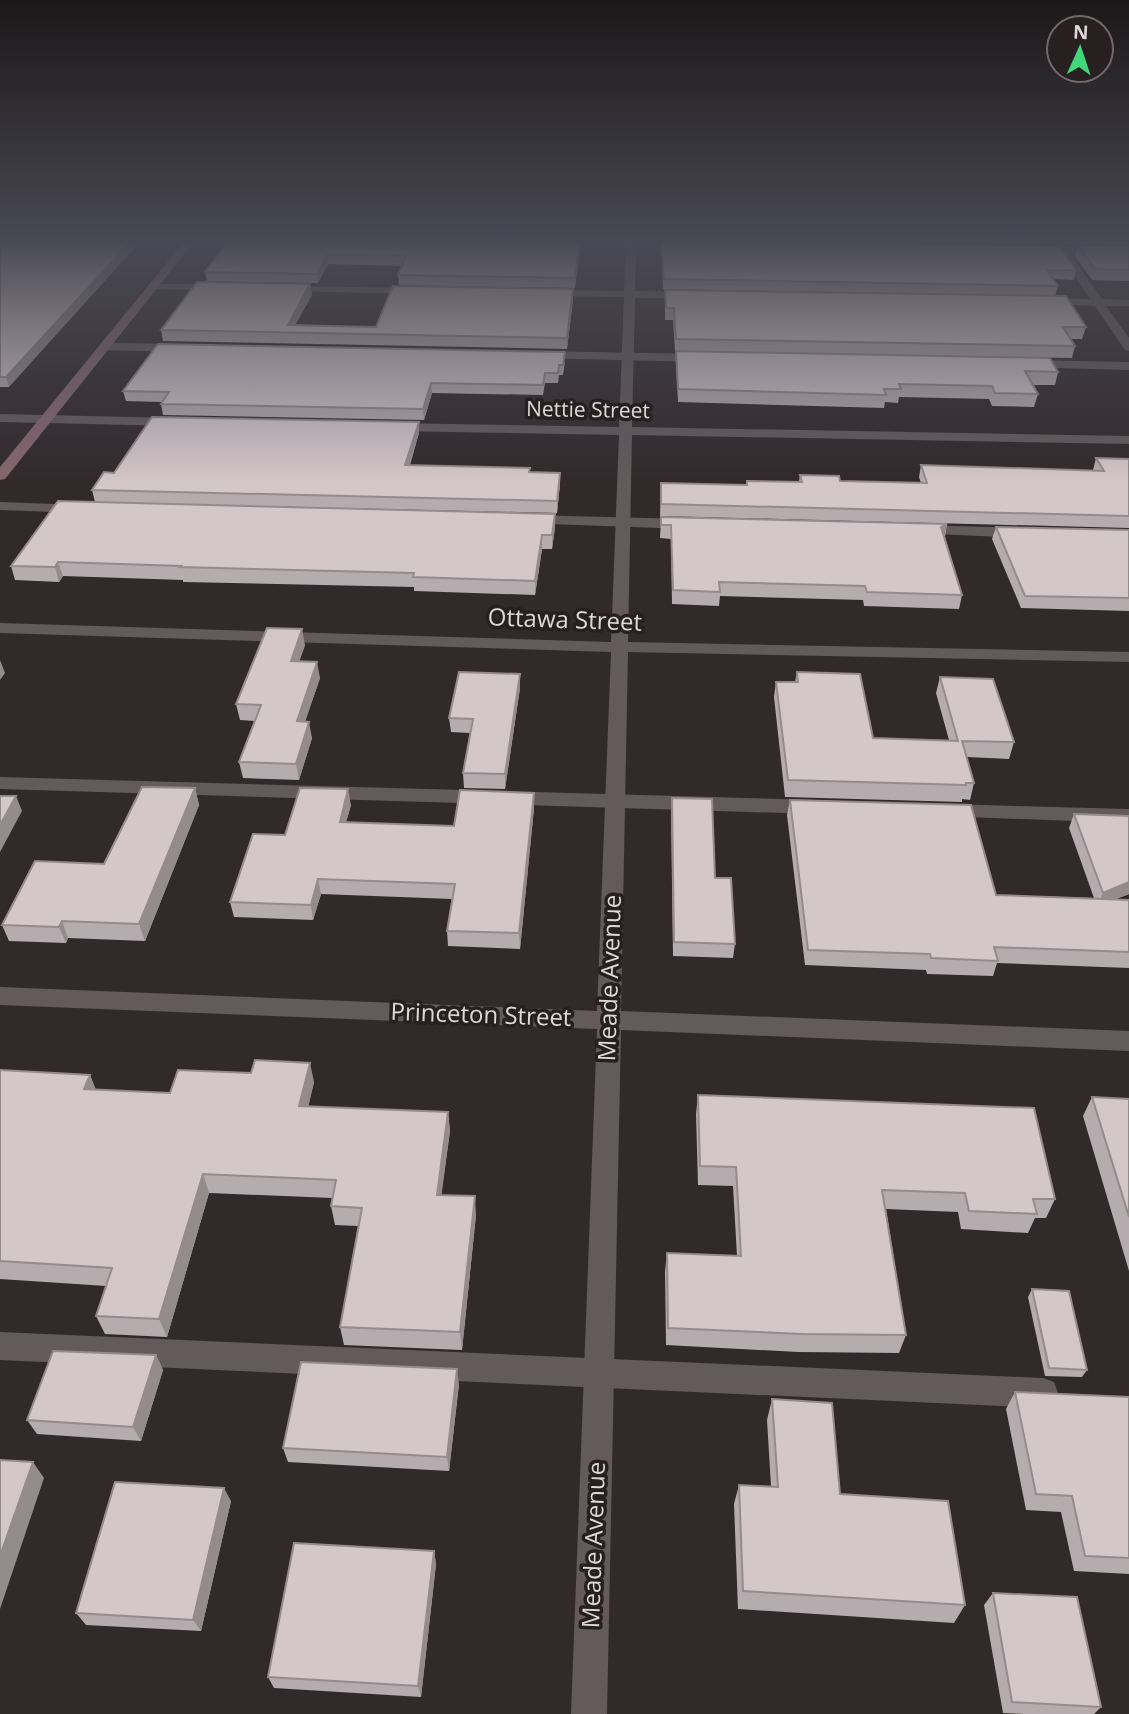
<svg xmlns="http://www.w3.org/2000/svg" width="1129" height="1714" font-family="'Open Sans',sans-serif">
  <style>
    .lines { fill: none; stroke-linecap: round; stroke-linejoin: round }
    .lane { fill: #645a5c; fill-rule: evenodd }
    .street { fill: #645a5c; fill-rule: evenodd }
    .secondary { fill: #85676f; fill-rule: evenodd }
    .wall { fill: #b6abae }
    .shaded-wall { fill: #948b8d }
    .building { fill: #d4c7ca; stroke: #948b8d; stroke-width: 2 }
    .labels { text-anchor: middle; stroke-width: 7; stroke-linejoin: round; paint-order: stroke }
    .far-street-label { font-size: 21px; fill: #ded8d9; stroke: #281f21 }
    .street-label { font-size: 24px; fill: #ded8d9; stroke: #281f21 }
  </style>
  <rect width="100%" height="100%" fill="#32292b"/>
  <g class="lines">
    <path class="lane" d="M546 242H692L694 244 689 247 551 245Z
      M1040 246 1129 248V254L1036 251 1035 249Z
      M104 343 182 344 188 348 182 352 100 350V344Z
      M537 351 704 354 710 358 704 362 533 358V352Z
      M1026 360 1129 362V370L1022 367V361Z
      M0 502 82 505 89 509 82 513 0 510Z
      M527 515 687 519 695 524 687 529 522 523 519 520Z
      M919 525 1023 528 1031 533 1023 538 914 533 911 530Z
      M0 777 817 800 824 802 827 807 824 812 817 814 0 789Z
      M947 804 1129 809V823L940 816 937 811 940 806Z
      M0 1332 1043 1378 1054 1382 1058 1393 1054 1404 1043 1408 0 1360Z"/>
    <path class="street" d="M626 242H636L635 291 693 292 699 295 693 298H635L632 427 1129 436V444L632 435 628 642 1129 652V662L628 652 621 1011 1129 1031V1051L621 1030 607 1714H571L597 1029 0 1005V987L597 1011 611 652 0 633V623L611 642 619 435 391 431 384 427 391 423 619 427 624 297 547 296 541 293 547 290 624 291Z
      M1052 242H1062L1102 299 1129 300V306H1106L1129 338V351L1125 350 1095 306 1036 303 1034 301 1040 298 1090 299Z
      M148 284H221L226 287 221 290 152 289 148 288Z
      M280 286 420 288 426 291 420 294 284 291 280 290Z
      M0 414 176 418 183 422 176 426 0 422Z"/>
    <path class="secondary" d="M184 242H194L5 479 0 480V467Z"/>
  </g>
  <path class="wall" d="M0 242 9 387H0Z
    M227 242H580V248L575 288 399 285 398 275 402 266 328 264 318 283 207 281 205 272Z
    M661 242 1076 270 1074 280 1053 279 1058 286 1055 296 663 289Z
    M856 242H1051L1050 244Z
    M1064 242H1129V245L1067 244Z
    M1078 245 1129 246V281L1092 280 1075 256Z
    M310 284 312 295 295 325 376 327 573 300 567 349 163 341 161 330Z
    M665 290 1086 327 1082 339H1071L1075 346 1072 358 675 351 673 320H665Z
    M676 351 1058 372 1055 385H1032L1038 394 1034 407 992 406 989 399 899 397 898 403 885 402 884 408 678 402 676 364Z
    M565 362 563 375H559L558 383H545L543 395 432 393 424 420 163 415 161 404 162 402 126 401 123 391Z
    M419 433 410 465 530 468V472L560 484 557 513 168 504 555 527 552 549H542L535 595 414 591V587L183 582V580L63 576 59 582 15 580 11 566 95 502 92 490 114 473Z
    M1096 458 1129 459V528L660 516 661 483 746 485 747 481 799 482 800 475 840 481 921 483 919 477 921 465 1093 471V470Z
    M661 517 947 524 945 537 962 595 959 609 864 606 863 600 720 596 719 606 672 604 671 539 660 538Z
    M996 527 1129 530V611L1021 608 992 539Z
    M305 645 299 661 320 678 305 721 312 738 299 780 243 778 239 762 255 721 240 720 236 704Z
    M797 672 873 738 949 740 936 693 940 677 1014 742 1009 759 967 757 974 783 970 800 962 799V802L785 797 774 697 776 682H795Z
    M520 688 505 789 464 788 463 773 470 733 451 732 449 718Z
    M195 788 199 805 145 941 68 938 66 943 9 941 2 925 104 864Z
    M534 793V808L520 949 448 946 447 931 452 899 321 894 313 920 234 917 230 902 285 835 351 805 346 822 454 826Z
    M672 798 715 878 735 944 733 958 673 956 671 812Z
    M790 800 996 895 1094 898 1069 828 1074 814 1129 816V894L1116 899 1129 900V968L997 963 993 976 927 974 926 970 805 965 787 815Z
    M0 1070 90 1075 96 1090 170 1093 314 1082 308 1107 448 1112 450 1131 441 1195 476 1215 462 1350 344 1345 340 1327 358 1226 335 1225 331 1206 332 1198 209 1193 167 1337 105 1334 96 1316 106 1286 0 1279Z
    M698 1095 1055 1199 1046 1218H1035L1028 1233 961 1229 958 1212 886 1209 906 1335 899 1353 798 1352 666 1345 665 1271 667 1253 737 1256 733 1186 698 1185 696 1114Z
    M1092 1097 1129 1099V1271L1083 1116Z
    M1032 1289 1087 1370 1082 1377 1045 1376 1028 1297Z
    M156 1355 163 1370 141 1441 37 1434 27 1420Z
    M459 1384 449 1471 288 1462 283 1448Z
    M1015 1392 1129 1397V1574L1074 1571 1061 1512 1026 1510 1006 1409Z
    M772 1399 840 1494 965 1605 954 1623 738 1609 734 1504 739 1485 771 1486 767 1420Z
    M231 1501 201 1631 86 1625 76 1613Z
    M434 1551 436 1564 421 1697 274 1688 268 1677Z
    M993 1593 1101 1707 1094 1714H1024L1003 1713 984 1605Z"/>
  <path class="shaded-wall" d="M130 242H140L9 387 6 377Z
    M580 242V248L575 288V278Z
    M327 255 328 264 318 283 317 274Z
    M310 284 312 295 291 332 288 325Z
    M573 289V300L567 349V338Z
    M431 383 432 393 424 420 423 409Z
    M419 422V433L406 476 405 465Z
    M560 473V484L557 513V501Z
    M555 514V527L552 549V535Z
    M947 524 944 538 941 527Z
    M542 535V549L535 595V581Z
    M58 562 63 576 59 582 55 567Z
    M302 629 305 645 294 677 291 661Z
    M0 660 5 673 0 680Z
    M317 662 320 678 300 737 297 721Z
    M520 674V688L505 789V774Z
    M309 722 312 738 299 780 296 764Z
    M195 788 199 805 145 941 139 924Z
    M348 789 351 805 342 837 340 822Z
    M534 793V808L520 949 519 933Z
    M16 796 22 811 0 852V825Z
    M318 879 321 894 313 920 311 905Z
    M1129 882V894L1097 907 1103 893Z
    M62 921 68 938 66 943 59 927Z
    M310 1063 314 1082 304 1125 299 1106Z
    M90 1075 97 1094 84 1089Z
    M448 1112 450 1131 439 1214 437 1195Z
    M203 1174 209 1193 167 1337 159 1319Z
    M475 1196 476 1215 462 1350 460 1332Z
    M156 1355 163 1370 141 1441 133 1427Z
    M457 1369 459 1384 449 1471 447 1457Z
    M33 1462 44 1478 0 1609V1556Z
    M224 1488 231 1501 201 1631 193 1620Z
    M434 1551 436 1564 421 1697 418 1686Z"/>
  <path class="building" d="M0 242H130L6 377H0Z
    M227 242H580L575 278 398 275 406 256 327 255 317 274 205 272Z
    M661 242H756L1060 246 1076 270H1047L1058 286 664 279Z
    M1078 245 1129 246V270L1095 269Z
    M197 282 310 284 288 325 376 327 393 286 573 289 567 338 161 330Z
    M665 290 1066 296 1086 327H1063L1075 346 676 339 674 308H666Z
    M158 344 565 352 563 365H559L558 373H545L543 385 431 383 423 409 161 404 169 392 123 391Z
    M676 351 1050 358 1058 372 1025 371 1038 394 995 393 992 386 899 384 901 389H884L886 395 678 389Z
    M152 417 419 422 405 465 530 468 529 472 560 473 557 501 92 490 104 472 114 473Z
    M1096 458 1129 459V516L661 504V483L747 485V481L802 482 800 475 839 476 840 481 927 483 921 465 1104 471Z
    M58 501 555 514 552 535H542L535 581 413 577 414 573 180 567 181 566 58 562 55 567 11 566Z
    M661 517 947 524 941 527 962 595 867 592 865 586 719 582 720 592 673 590 671 525H661Z
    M996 527 1129 530V598L1025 596Z
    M267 628 302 629 291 661 317 662 297 721 309 722 296 764 239 762 261 705 236 704Z
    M459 672 520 674 505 774 463 773 473 719 449 718Z
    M797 672 860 674 873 738 958 741 940 677 993 679 1014 742 962 741 974 783H966V785L788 780 776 682H798Z
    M142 787 195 788 139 924 62 921 59 927 2 925 35 861 104 864Z
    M300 788 348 789 340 822 454 826 460 790 534 793 519 933 447 931 455 884 318 879 311 905 230 902 253 834 285 835Z
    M0 796H16L0 825Z
    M672 798 712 799 715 878H731L735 944 674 942Z
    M790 800 971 805 996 895 1129 900V952L994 947 998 961 931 958 930 954 808 950Z
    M1074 814 1129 816V882L1103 893Z
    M255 1060 310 1063 299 1106 448 1112 437 1195 475 1196 460 1332 340 1327 362 1208 331 1206 336 1180 203 1174 159 1319 96 1316 112 1268 0 1261V1070L90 1075 84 1089 170 1093 178 1070 251 1073Z
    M698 1095 1034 1108 1055 1199H1033L1037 1214 969 1211 965 1193 882 1190 906 1335 802 1334 668 1328 667 1253 741 1256 736 1167 700 1166Z
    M1092 1097 1129 1099V1217Z
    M1032 1289 1069 1291 1087 1370 1049 1368Z
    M53 1351 156 1355 133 1427 27 1420Z
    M301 1362 457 1369 447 1457 283 1448Z
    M1015 1392 1129 1397V1558L1085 1556 1072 1496 1036 1494Z
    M772 1399 832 1403 840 1494 948 1501 965 1605 743 1591 739 1485 778 1487Z
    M0 1460 33 1462 0 1556Z
    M115 1482 224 1488 193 1620 76 1613Z
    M294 1543 434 1551 418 1686 268 1677Z
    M993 1593 1077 1597 1101 1707 1012 1702Z"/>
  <linearGradient id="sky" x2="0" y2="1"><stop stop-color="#1c1718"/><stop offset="0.5" stop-color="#494955"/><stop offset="1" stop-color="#494955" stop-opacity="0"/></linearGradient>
  <rect width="1129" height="482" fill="url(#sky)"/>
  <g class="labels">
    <g class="far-street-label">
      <text transform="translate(588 410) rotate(1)" y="7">Nettie Street</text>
    </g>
    <g class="street-label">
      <text transform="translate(565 620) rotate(2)" y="8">Ottawa Street</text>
      <text transform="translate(610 978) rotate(-88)" y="8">Meade Avenue</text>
      <text transform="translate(481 1015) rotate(2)" y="8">Princeton Street</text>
      <text transform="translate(594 1545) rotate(-88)" y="8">Meade Avenue</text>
    </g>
  </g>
  <g transform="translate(1080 49) rotate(3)"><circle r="33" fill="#281f21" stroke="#71696b" stroke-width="2"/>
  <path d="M0-5L12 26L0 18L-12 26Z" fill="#41d77c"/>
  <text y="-10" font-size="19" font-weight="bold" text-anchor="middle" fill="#ded8d9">N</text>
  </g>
</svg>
